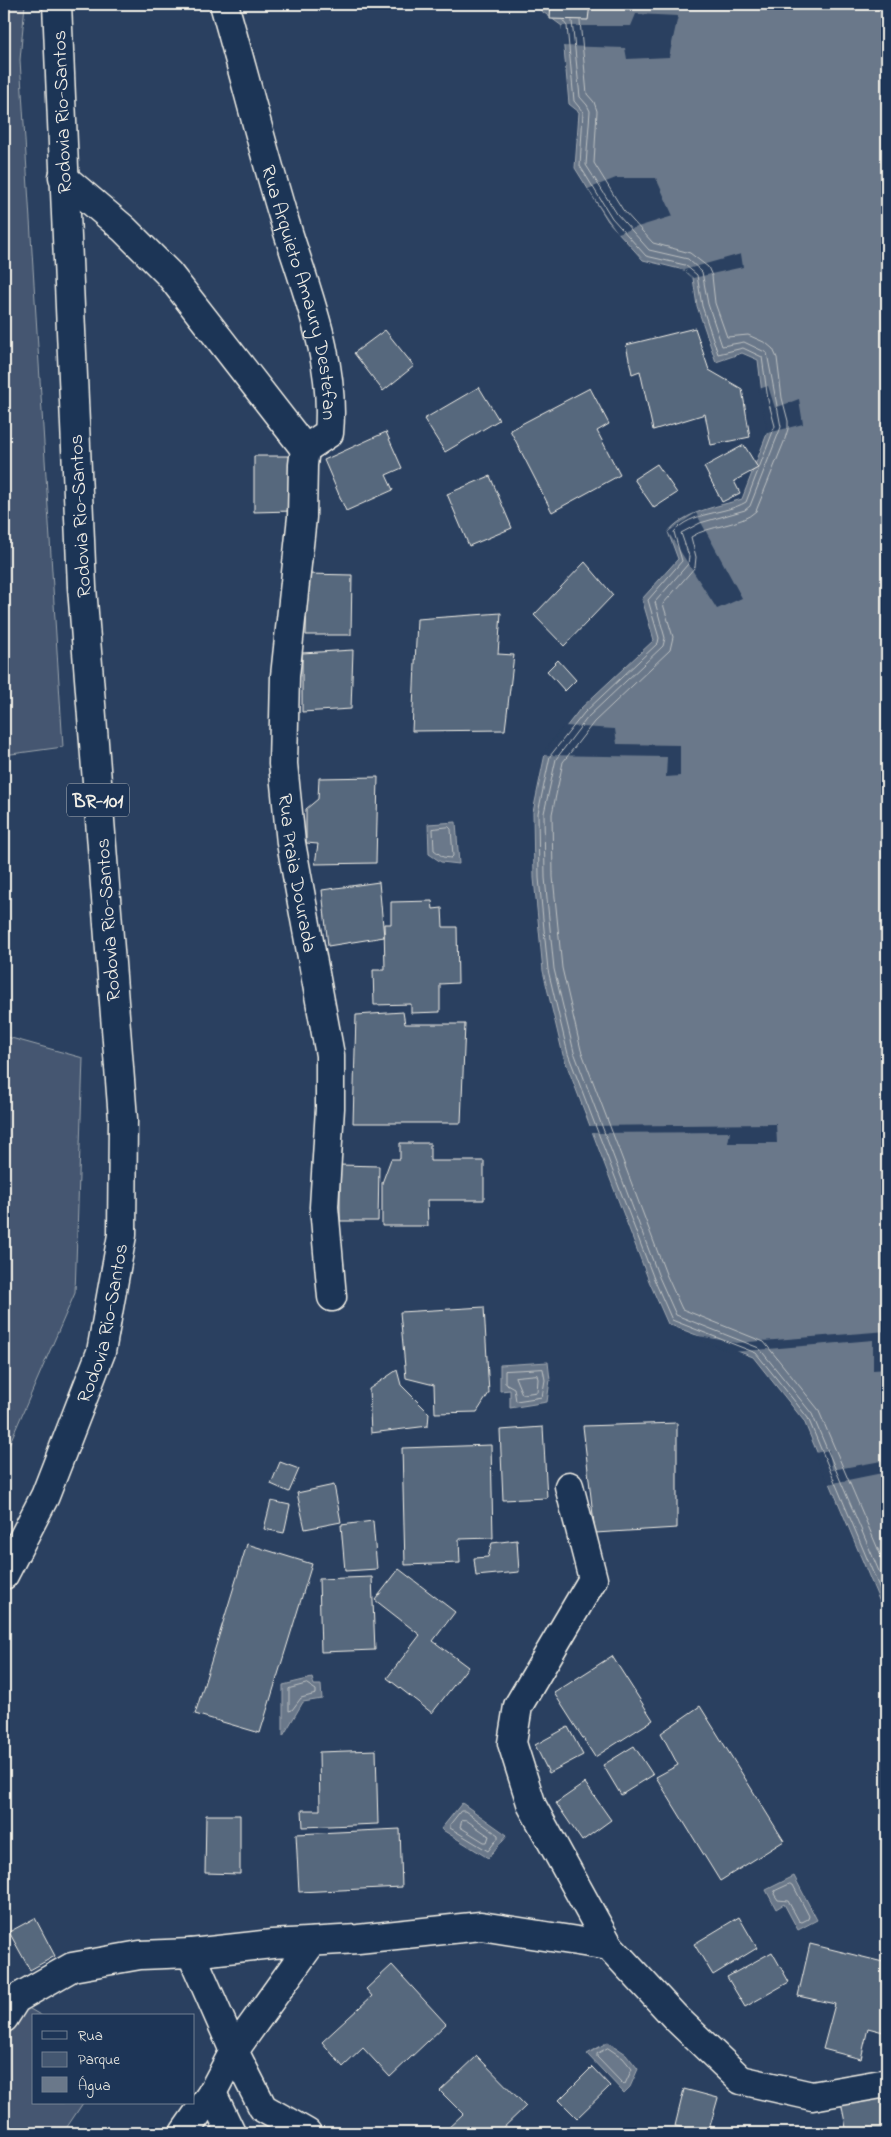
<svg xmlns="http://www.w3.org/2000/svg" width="891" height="2137" font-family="'Indie Flower',sans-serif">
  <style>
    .green { fill: #445771; stroke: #9ca4ac }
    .water { fill: #6a788a; stroke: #a1a8b0 }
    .pier { fill: #2a4060 }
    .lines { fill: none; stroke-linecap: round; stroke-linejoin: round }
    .shore { stroke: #bdc1c2; stroke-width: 1 }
    .building { fill: #56677d; stroke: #f4f1e8 }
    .minor-casing { stroke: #f4f1e8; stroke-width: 31 }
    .highway-casing { stroke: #f4f1e8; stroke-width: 31 }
    .minor { stroke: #1d3557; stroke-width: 28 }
    .highway { stroke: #1d3557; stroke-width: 28 }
    .labels { text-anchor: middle; stroke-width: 4; stroke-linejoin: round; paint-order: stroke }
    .shield { fill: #1d3557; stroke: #b4b9bc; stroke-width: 1 }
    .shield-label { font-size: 19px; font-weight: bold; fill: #f4f1e8 }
    .street-label { font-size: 20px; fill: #f4f1e8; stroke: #1d3557 }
  </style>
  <rect width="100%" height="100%" fill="#2a4060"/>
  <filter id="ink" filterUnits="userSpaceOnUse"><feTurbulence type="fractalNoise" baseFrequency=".02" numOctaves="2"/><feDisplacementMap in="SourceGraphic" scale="10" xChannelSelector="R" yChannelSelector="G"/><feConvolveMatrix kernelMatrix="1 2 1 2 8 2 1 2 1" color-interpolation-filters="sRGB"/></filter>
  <g filter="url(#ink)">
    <path class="green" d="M4 4H25L20 60 63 747 4 755Z
      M4 1036 83 1058 75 1293 4 1456Z
      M20 2003 42 2016H34V2103H83L63 2133H4V2031Z
      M586 2127 619 2133H585Z"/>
    <path class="water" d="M532 4H887V1619L804 1421 753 1357 668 1324 649 1281 563 1055 543 971 534 878 533 812 545 754 580 709 654 640 642 599 678 559 668 532C685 511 717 507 742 499L770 426 763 402 758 360 742 353 716 362 697 306 693 278 684 270 643 260 608 221 575 168 579 112 569 104 562 26Z
      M456 822 459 864 441 862 429 854 428 824Z
      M548 1362 550 1380 547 1402 510 1408V1390L500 1391V1365Z
      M312 1678 314 1685H321L322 1699 303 1702 283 1736V1685Z
      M462 1803 507 1835 488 1858 441 1829Z
      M794 1876 817 1920 798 1930 784 1904 776 1909 766 1890Z
      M608 2042 626 2054 638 2069 630 2087 624 2093 587 2054Z"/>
    <path class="pier" d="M636 14 678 16 669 57 627 59 625 48 562 46V26H631Z
      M616 178H656L673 216 618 233 588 189Z
      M741 254 743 267 693 278 684 270Z
      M768 386 775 408 799 399 803 424 764 434 767 426 759 389Z
      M696 513 742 598 717 609 668 532Z
      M564 726 615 729 617 744 680 745V776L666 777 667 757 542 755Z
      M776 1124 777 1143H728L730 1132 590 1133 587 1126Z
      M887 1331V1369L873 1370V1340L733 1352 683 1333 736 1343Z
      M829 1450 832 1470 887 1460V1472L828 1484 815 1453Z"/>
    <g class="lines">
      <path class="shore" d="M563 21 567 26 574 101 583 112 580 166 612 218 646 256 685 265 697 275 702 306 718 354 743 348 762 357 768 400 775 426 746 502C724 515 691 511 674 532L682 561 648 600 659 638 658 643 584 713 550 756 538 813 539 878 548 970 568 1054 654 1279 672 1320 756 1353 808 1418 887 1606
        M572 21 580 97 587 105 590 111 586 165 617 214 649 250 688 259 702 272 708 304 722 346 744 342 767 353 781 427 750 506 745 510 700 523 681 533 689 556 688 564 655 602 665 638 663 646 588 717 556 759 544 813 545 878 554 969 574 1052 659 1277 676 1315 759 1348 812 1414 887 1590
        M580 21 587 94 594 102 597 111 594 163 623 210 653 243 690 253 708 267 712 276 715 303 727 337 748 335 766 343 773 349 777 358 782 398 788 421V429L784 442 756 511C741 526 709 525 691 537L696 557 695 567 663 604 673 637 670 650 594 722 563 762 552 814 553 877 562 968 581 1050 666 1274 682 1309 764 1342 818 1409 887 1570
        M449 827 451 829 453 856 451 858 443 857 434 850 433 829Z
        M543 1369 545 1380 542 1397 516 1401 514 1388 505 1383V1371Z
        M537 1375 538 1379 537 1392 522 1394 515 1377Z
        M307 1684 316 1690V1694L301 1698 292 1710 289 1711V1689Z
        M461 1811H465L498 1835V1838L488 1851 450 1828V1825Z
        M466 1820 489 1836 487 1842H484L460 1827 462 1820Z
        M790 1884 793 1885 809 1916 808 1919 802 1922 799 1921 788 1901 778 1900 774 1894 775 1891Z
        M608 2048 623 2058 632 2069 625 2084 622 2083 597 2057V2054Z"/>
    </g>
    <path class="building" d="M551 4H590L588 20 550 19Z
      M695 328 709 370 742 389 750 437 711 445 705 414 653 430 640 371 632 374 626 345Z
      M385 330 414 366 383 391 354 353Z
      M479 387 499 420 445 452 424 419Z
      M590 388 609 424 597 431 620 475 552 512 510 430Z
      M386 432 402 468 386 475 393 490 346 511 324 460Z
      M744 445 758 468 734 481 740 493 722 502 704 467Z
      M254 456H291L292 511 254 512Z
      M657 464 677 493 654 508 634 479Z
      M490 476 512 528 469 546 447 494Z
      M585 562 613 595 564 646 534 615Z
      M307 574 352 575 351 635H306Z
      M501 613 498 654 514 655 505 730 412 731 417 619Z
      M353 650 351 709 302 712V653Z
      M558 660 576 680 565 691 547 671Z
      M378 777 376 863 315 864 318 844 306 843V809L318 799 319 778Z
      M379 882 384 937 328 946 322 890Z
      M432 901 433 909 442 908 443 927H457L458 983 440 984V1012L411 1013V1004L374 1005 373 970H385L384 924H391V902Z
      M403 1012 405 1024H465L461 1123H353L356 1015Z
      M400 1143H430V1161H484V1200H427L428 1226H382V1183L391 1159H400Z
      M340 1165 379 1166 378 1221H340Z
      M484 1307 489 1393 477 1412 435 1413 434 1385 406 1378 400 1312Z
      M397 1370 401 1385 429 1413 428 1426 371 1433 369 1389Z
      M677 1423V1528L595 1533 583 1426Z
      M543 1427 547 1498 503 1500 500 1430Z
      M491 1445 493 1538 459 1539 460 1563 405 1565 402 1448Z
      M280 1462 299 1469 289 1492 271 1484Z
      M334 1485 341 1522 305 1529 297 1493Z
      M271 1501 290 1505 284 1533 264 1529Z
      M373 1521 377 1569 345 1571 341 1525Z
      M517 1540 519 1572 476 1576 474 1558 488 1557 492 1543Z
      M247 1544 312 1564 260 1733 195 1714Z
      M399 1569 455 1612 433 1641 468 1667 432 1713 387 1678 420 1635 375 1600Z
      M372 1577 375 1650 321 1652 319 1579Z
      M612 1656 653 1720 595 1757 554 1693Z
      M700 1706 784 1841 720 1881 656 1777 678 1765 661 1733Z
      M568 1727 583 1755 549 1773 535 1745Z
      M634 1746 653 1775 621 1795 603 1765Z
      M376 1750 378 1824 303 1827 302 1810H320L319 1752Z
      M585 1783 611 1820 582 1841 556 1803Z
      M206 1815H240V1874L205 1873Z
      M400 1829 402 1887 299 1892 296 1834Z
      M739 1917 757 1948 713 1975 694 1944Z
      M35 1918 55 1956 30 1970 9 1932Z
      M810 1944 887 1963V2033L868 2028 861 2059 823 2049 835 2004 798 1996Z
      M772 1952 789 1982 745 2007 727 1977Z
      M392 1965 446 2024 390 2077 363 2048 343 2067 322 2042 372 1996 366 1989Z
      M477 2056 526 2106 498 2133H447L445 2131 463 2114 440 2091Z
      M592 2067 610 2086 577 2118 559 2100Z
      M684 2089 718 2098 708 2133 675 2126Z
      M887 2092V2133H847L841 2102Z"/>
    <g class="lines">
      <defs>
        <g id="minor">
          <path id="s1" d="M224 4C244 74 262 146 283 216 304 287 336 358 329 433L305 449"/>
          <path d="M63 177 124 229 169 274 305 449"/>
          <path id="s2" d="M305 449 303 465 302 517 285 676 283 764 291 843 330 1055V1108L324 1207 332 1297"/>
          <path d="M569 1486 593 1579 518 1706 512 1743 532 1806 609 1946"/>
          <path d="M191 1953 272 1944 358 1939 481 1926 609 1946 676 2018 741 2080 812 2096 887 2083"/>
          <path d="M4 2018 16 1999 72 1967 140 1955 191 1953 234 2051 263 2108 307 2133"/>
          <path d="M212 2093 231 2133"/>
          <path d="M184 2133 212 2093 234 2051 312 1942"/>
        </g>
        <g id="highway">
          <path id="s3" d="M4 1575 45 1496 101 1352 122 1235 123 1119 82 587 57 4"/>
        </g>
      </defs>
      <use href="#minor" class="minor-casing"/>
      <use href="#highway" class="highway-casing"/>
      <use href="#minor" class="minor"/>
      <use href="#highway" class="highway"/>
    </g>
  </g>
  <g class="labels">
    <rect class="shield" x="67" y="783.5" width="62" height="33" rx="4"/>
    <g class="shield-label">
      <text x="98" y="807">BR-101</text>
    </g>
    <g class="street-label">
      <text transform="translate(61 112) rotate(-92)" y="7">Rodovia Rio-Santos</text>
      <text dy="7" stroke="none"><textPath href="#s1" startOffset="299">Rua Arquieto Amaury Destefan</textPath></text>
      <text transform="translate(79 516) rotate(-93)" y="7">Rodovia Rio-Santos</text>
      <text dy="7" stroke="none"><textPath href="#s2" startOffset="426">Rua Praia Dourada</textPath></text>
      <text transform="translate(107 920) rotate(-94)" y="7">Rodovia Rio-Santos</text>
      <text dy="7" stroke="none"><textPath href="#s3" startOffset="272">Rodovia Rio-Santos</textPath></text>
    </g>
  </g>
  <rect width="891" height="2137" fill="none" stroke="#1d3557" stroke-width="20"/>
  <rect x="10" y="10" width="871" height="2117" fill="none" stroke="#f4f1e8" stroke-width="2" filter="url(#ink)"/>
  <rect x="32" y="2014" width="162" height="90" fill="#1d3557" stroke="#738091"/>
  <rect x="42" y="2031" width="25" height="8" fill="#1d3557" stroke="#738091"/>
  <text x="78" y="2040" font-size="15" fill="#f4f1e8">Rua</text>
  <rect x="42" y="2052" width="25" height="15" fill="#445771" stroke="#738091"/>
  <text x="78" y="2064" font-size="15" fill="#f4f1e8">Parque</text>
  <rect x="42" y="2077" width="25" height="15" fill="#6a788a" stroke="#738091"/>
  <text x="78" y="2090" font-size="15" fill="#f4f1e8">Água</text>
</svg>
